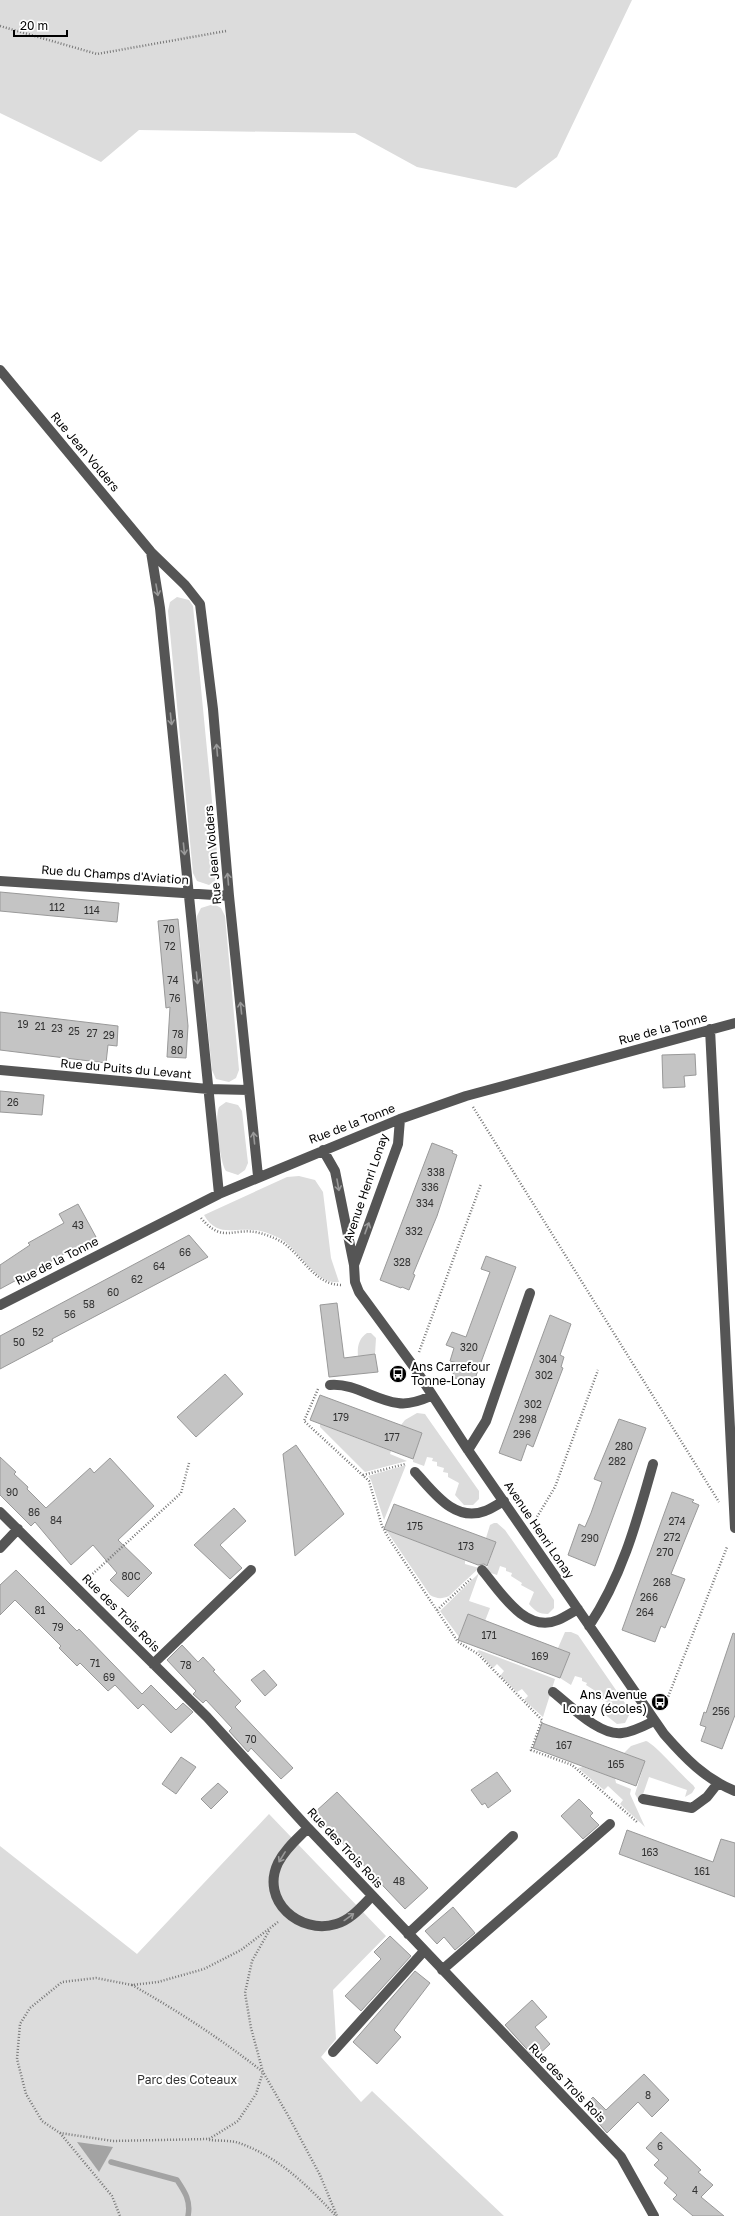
<svg xmlns="http://www.w3.org/2000/svg" width="735" height="2216" font-family="'Golos Text',sans-serif">
  <style>
    .green { fill: #dcdcdc }
    .water { fill: #a3a3a3 }
    .lines { fill: none; stroke-linecap: round; stroke-linejoin: round }
    .stream { stroke: #a3a3a3; stroke-width: 5.5 }
    .building { fill: #c4c4c4; stroke: #999 }
    .path { stroke: #777; stroke-width: 2.5; stroke-dasharray: 1 2; stroke-linecap: butt }
    .minor { stroke: #555; stroke-width: 10 }
    .oneway { stroke: #999 }
    .labels { text-anchor: middle; stroke-width: 4; stroke-linejoin: round; paint-order: stroke }
    .number-label { font-size: 10px; fill: #313131 }
    .street-label { font-size: 12px; fill: #000; stroke: #fff }
    .poi-label { font-size: 12px; fill: #000; stroke: #fff; text-anchor: start }
    .park-label { font-size: 12px; fill: #333; stroke: #fff }
  </style>
  <rect width="100%" height="100%" fill="#fff"/>
  <path class="green" d="M0 0H632L557 157 516 188 417 167 355 133 139 130 101 162 0 113Z
    M177 597 189 600 193 606 219 873 216 880 209 885 197 881 193 873 168 611 170 602Z
    M214 904 221 908 225 916 239 1070 236 1078 229 1082 216 1079 212 1070 197 920V916L201 908Z
    M226 1102 238 1105 242 1111 248 1163 245 1170 238 1175 226 1171C220 1162 214 1118 219 1107Z
    M299 1176 315 1180 323 1192 331 1258 339 1282C316 1286 298 1248 279 1238 270 1234 262 1230 252 1230 231 1228 217 1237 204 1215L287 1177Z
    M367 1333H371L376 1338 375 1354 358 1356C357 1347 359 1338 367 1333Z
    M417 1413 425 1414 427 1417 479 1491V1499L473 1505H464L455 1495 459 1483 448 1477V1473L443 1472 444 1468 437 1466V1462L432 1461 433 1458 427 1457 424 1466 413 1462V1459L422 1433 401 1425 405 1420Z
    M320 1424 391 1451 390 1454 407 1461 365 1472 320 1427Z
    M406 1465 384 1520 371 1480 368 1476Z
    M494 1523H497L505 1530 554 1600V1608L548 1614C539 1614 535 1611 529 1604L534 1592 521 1585 522 1583 511 1576 512 1573 506 1571V1568L500 1566 497 1575 488 1572 487 1568 496 1542 486 1538 490 1525Z
    M386 1530 465 1560V1564L479 1568 449 1596C442 1599 437 1599 430 1595Z
    M479 1573 469 1601 490 1608 485 1621 468 1614 459 1637 440 1611Z
    M565 1632H571L578 1635 627 1706 629 1715 625 1723 617 1724 603 1713 607 1702 601 1699 602 1697 597 1694V1692L586 1685 587 1683 582 1681V1678L575 1676 571 1685 560 1678 570 1653 558 1648Z
    M479 1650 555 1679 543 1717 524 1700 528 1696 522 1689 517 1692 500 1676 504 1671 497 1664 493 1668 477 1651Z
    M646 1741C654 1743 683 1777 693 1785L695 1788 692 1793 685 1797 687 1790 649 1777 640 1803 635 1794 645 1761 624 1753 631 1746Z
    M583 1767 615 1778 616 1783 631 1789 630 1794 645 1827 620 1804 623 1800 608 1786 604 1790 578 1768Z
    M269 1814 386 1936 333 1990 336 2039 321 2057 361 2102 372 2091 504 2216H0V1846L137 1954Z"/>
  <path class="water" d="M77 2142 113 2147 99 2172Z"/>
  <g class="lines">
    <path class="stream" d="M111 2162 177 2180C185 2192 191 2201 188 2216"/>
  </g>
  <path class="building" d="M0 892 119 903 117 922 0 911Z
    M178 919 188 1026 186 1058 167 1057 170 1007 166 1008 158 921Z
    M0 1012 118 1026 117 1046 108 1045 106 1063 0 1050Z
    M695 1054 696 1075 684 1076 685 1087 663 1088 662 1055Z
    M0 1091 44 1095 42 1115 0 1112Z
    M432 1143 453 1151 452 1153 457 1155 437 1216 413 1274 415 1275 409 1290 402 1287 401 1288 380 1280Z
    M78 1204 96 1237 0 1289V1265L30 1245 28 1243 64 1223 59 1214Z
    M189 1235 208 1257 52 1339 53 1341 0 1369V1336Z
    M486 1256 516 1267 473 1384 452 1377 457 1363 450 1361 454 1348 446 1345 452 1332 466 1337 490 1272 481 1269Z
    M337 1303 344 1358 375 1354 378 1372 329 1377 320 1305Z
    M550 1315 571 1324 560 1355 564 1357 561 1367 563 1368 533 1447 527 1444 521 1461 499 1453Z
    M225 1374 243 1394 196 1437 177 1417Z
    M320 1395 422 1433 413 1459 310 1420Z
    M619 1419 646 1428 595 1566 568 1555 579 1524 585 1527 591 1513 602 1482 594 1479Z
    M296 1445 344 1514 295 1556 283 1454Z
    M0 1457 16 1472 14 1474 28 1487 27 1489 46 1508 90 1468 94 1473 110 1458 154 1506 118 1540 152 1573 128 1597 110 1580 117 1573 93 1545 71 1565 35 1522 31 1526 0 1495Z
    M672 1492 694 1500 692 1502 699 1505 671 1574 685 1579 665 1628 661 1626 655 1642 622 1630Z
    M394 1504 496 1542 487 1566 484 1564 478 1565 384 1529Z
    M234 1508 246 1521 220 1545 242 1568 230 1579 194 1545Z
    M16 1570 77 1631 79 1629 142 1694 151 1685 176 1710 183 1703 193 1712 171 1733 143 1704 138 1709 115 1685 108 1691 80 1663 77 1666 59 1648 61 1646 15 1600 0 1615V1585Z
    M468 1614 570 1653 560 1678 458 1640Z
    M733 1633 735 1634V1715L722 1749 701 1741 706 1727 700 1725 704 1712 706 1713Z
    M182 1645 198 1662 203 1657 215 1670 213 1671 241 1701 235 1707 293 1768 281 1779 251 1748 248 1752 229 1731 232 1728 206 1700 203 1703 193 1694 196 1691 167 1660Z
    M264 1670 277 1685 265 1696 251 1680Z
    M542 1723 645 1761 636 1786 533 1748Z
    M181 1757 196 1767 176 1794 162 1784Z
    M497 1772 511 1791 488 1808 485 1803 482 1805 471 1790Z
    M218 1783 228 1792 211 1809 201 1799Z
    M337 1792 428 1888 405 1909 314 1813Z
    M579 1799 593 1813 590 1816 599 1825 583 1839 561 1816Z
    M627 1830 713 1862 721 1839 735 1843V1897L619 1854Z
    M453 1907 475 1933 455 1950 444 1937 437 1944 425 1931Z
    M390 1936 411 1956 361 2011 345 1996 381 1959 374 1952Z
    M415 1971 430 1983 394 2030 401 2037 377 2064 353 2042Z
    M532 2000 547 2017 535 2027 550 2044 535 2058 505 2025Z
    M644 2074 669 2100 652 2117 638 2102 607 2133 584 2106 593 2097 606 2110Z
    M661 2132 701 2170 698 2172 713 2185 701 2197 724 2216H693L673 2199 677 2195 664 2183 668 2178 654 2165 659 2160 646 2148Z"/>
  <g class="lines">
    <path class="path" d="M0 26 97 54 226 31
      M473 1107 719 1502
      M201 1218C224 1245 233 1226 260 1233 267 1235 275 1238 282 1242 303 1256 314 1285 342 1285
      M419 1352 481 1184
      M318 1389 304 1421 369 1481 382 1526 388 1537 458 1642 478 1654 542 1720 531 1750 572 1765 637 1822
      M363 1475 405 1464
      M534 1522 555 1487 598 1370
      M86 1580 181 1493 189 1463
      M437 1610 472 1578
      M661 1706 668 1697 727 1547
      M269 1931 252 1961 245 1993 251 2028 263 2072 290 2119 320 2175 337 2216
      M132 1985C178 2011 221 2039 263 2072L256 2094 238 2121 209 2139 113 2141 60 2133 42 2121 26 2094 17 2059 20 2024 30 2008 62 1982 96 1978 132 1985 158 1982 204 1969 241 1950 278 1922
      M60 2133 112 2196 120 2216
      M209 2140C219 2141 230 2140 239 2143 279 2157 308 2186 336 2216"/>
    <path class="minor" d="M0 370 151 552 185 585 200 604 213 709 229 896 258 1176
      M151 552 160 608 219 1194
      M0 881 229 896
      M710 1029 735 1528
      M0 1070 208 1089 249 1090
      M323 1150 335 1171 354 1265 355 1282 359 1292 414 1367 468 1450 664 1734C685 1758 705 1779 735 1791
      M354 1265 398 1144 400 1119
      M0 1305 219 1194 400 1119 466 1096 735 1023
      M330 1385C355 1383 374 1400 398 1403 409 1405 422 1400 431 1396
      M468 1450 486 1421 530 1293
      M415 1472C433 1491 454 1523 485 1511 491 1509 498 1504 504 1501
      M0 1512 207 1717 308 1828 621 2157 654 2216
      M0 1548 18 1529
      M482 1570C500 1591 525 1634 558 1620 565 1617 571 1613 578 1609
      M589 1626C622 1577 637 1521 653 1464
      M153 1664 251 1570
      M553 1692C570 1705 599 1736 622 1733 633 1732 644 1726 654 1721
      M643 1799 692 1808 707 1797 718 1783
      M308 1828C297 1839 285 1849 278 1863 260 1901 300 1935 336 1924 351 1920 362 1906 372 1896
      M408 1934 513 1836
      M442 1970 610 1824
      M333 2052 424 1951"/>
  </g>
  <defs><path id="oneway-shaft" d="M-6 0H5M1.5-3L5.5 0L1.5 3" fill="none" stroke-width="1.6" stroke-linecap="round" stroke-linejoin="round"/></defs>
  <g class="oneway">
    <use href="#oneway-shaft" transform="translate(157 590) rotate(80)"/>
    <use href="#oneway-shaft" transform="translate(171 719) rotate(84)"/>
    <use href="#oneway-shaft" transform="translate(217 750) rotate(-95)"/>
    <use href="#oneway-shaft" transform="translate(184 849) rotate(84)"/>
    <use href="#oneway-shaft" transform="translate(228 879) rotate(-95)"/>
    <use href="#oneway-shaft" transform="translate(197 978) rotate(84)"/>
    <use href="#oneway-shaft" transform="translate(241 1008) rotate(-96)"/>
    <use href="#oneway-shaft" transform="translate(254 1138) rotate(-96)"/>
    <use href="#oneway-shaft" transform="translate(338 1185) rotate(80)"/>
    <use href="#oneway-shaft" transform="translate(367 1228) rotate(-70)"/>
    <use href="#oneway-shaft" transform="translate(282 1857) rotate(122)"/>
    <use href="#oneway-shaft" transform="translate(349 1917) rotate(-36)"/>
  </g>
  <defs>
    <symbol id="bus-disc" viewBox="-11 -11 22 22"><circle r="9.5" fill="#000" stroke="#fff"/><path d="M-5-6H5V4H4V6H2V4H-2V6H-4V4H-5ZM-3.5-4V0h7V-4ZM-3.5 1.2v1.5H-2V1.2ZM2 1.2v1.5H3.5V1.2Z" fill="#fff"/></symbol>
  </defs>
  <g fill-rule="evenodd">
    <use href="#bus-disc" x="388" y="1364" width="20" height="20"/>
    <use href="#bus-disc" x="650" y="1692" width="20" height="20"/>
  </g>
  <g class="labels">
    <g class="number-label">
      <text x="57" y="911">112</text>
      <text x="92" y="914">114</text>
      <text x="169" y="933">70</text>
      <text x="170" y="950">72</text>
      <text x="173" y="984">74</text>
      <text x="175" y="1002">76</text>
      <text x="23" y="1028">19</text>
      <text x="40" y="1030">21</text>
      <text x="57" y="1032">23</text>
      <text x="74" y="1035">25</text>
      <text x="92" y="1037">27</text>
      <text x="178" y="1038">78</text>
      <text x="109" y="1039">29</text>
      <text x="177" y="1054">80</text>
      <text x="13" y="1106">26</text>
      <text x="436" y="1176">338</text>
      <text x="430" y="1191">336</text>
      <text x="425" y="1207">334</text>
      <text x="78" y="1229">43</text>
      <text x="414" y="1235">332</text>
      <text x="185" y="1256">66</text>
      <text x="402" y="1266">328</text>
      <text x="159" y="1270">64</text>
      <text x="137" y="1283">62</text>
      <text x="113" y="1296">60</text>
      <text x="89" y="1308">58</text>
      <text x="70" y="1318">56</text>
      <text x="38" y="1336">52</text>
      <text x="19" y="1346">50</text>
      <text x="469" y="1351">320</text>
      <text x="548" y="1363">304</text>
      <text x="544" y="1379">302</text>
      <text x="533" y="1408">302</text>
      <text x="341" y="1421">179</text>
      <text x="528" y="1423">298</text>
      <text x="522" y="1438">296</text>
      <text x="392" y="1441">177</text>
      <text x="624" y="1450">280</text>
      <text x="617" y="1465">282</text>
      <text x="12" y="1496">90</text>
      <text x="34" y="1516">86</text>
      <text x="56" y="1524">84</text>
      <text x="677" y="1525">274</text>
      <text x="415" y="1530">175</text>
      <text x="672" y="1541">272</text>
      <text x="590" y="1542">290</text>
      <text x="466" y="1550">173</text>
      <text x="665" y="1556">270</text>
      <text x="131" y="1580">80C</text>
      <text x="662" y="1586">268</text>
      <text x="649" y="1601">266</text>
      <text x="40" y="1614">81</text>
      <text x="645" y="1616">264</text>
      <text x="58" y="1631">79</text>
      <text x="489" y="1639">171</text>
      <text x="540" y="1660">169</text>
      <text x="95" y="1667">71</text>
      <text x="186" y="1669">78</text>
      <text x="109" y="1681">69</text>
      <text x="721" y="1715">256</text>
      <text x="251" y="1743">70</text>
      <text x="564" y="1749">167</text>
      <text x="616" y="1768">165</text>
      <text x="650" y="1856">163</text>
      <text x="702" y="1875">161</text>
      <text x="399" y="1885">48</text>
      <text x="648" y="2099">8</text>
      <text x="660" y="2150">6</text>
      <text x="695" y="2194">4</text>
    </g>
    <g class="street-label">
      <text transform="translate(85 452) rotate(50)" y="4">Rue Jean Volders</text>
      <text transform="translate(213 855) rotate(-95)" y="4">Rue Jean Volders</text>
      <text transform="translate(115 875) rotate(4)" y="4">Rue du Champs d'Aviation</text>
      <text transform="translate(663 1029) rotate(-15)" y="4">Rue de la Tonne</text>
      <text transform="translate(126 1069) rotate(5)" y="4">Rue du Puits du Levant</text>
      <text transform="translate(352 1124) rotate(-21)" y="4">Rue de la Tonne</text>
      <text transform="translate(366 1188) rotate(-71)" y="4">Avenue Henri Lonay</text>
      <text transform="translate(57 1261) rotate(-27)" y="4">Rue de la Tonne</text>
      <text transform="translate(539 1530) rotate(56)" y="4">Avenue Henri Lonay</text>
      <text transform="translate(121 1613) rotate(45)" y="4">Rue des Trois Rois</text>
      <text transform="translate(345 1848) rotate(47)" y="4">Rue des Trois Rois</text>
      <text transform="translate(567 2083) rotate(46)" y="4">Rue des Trois Rois</text>
    </g>
    <g class="poi-label">
      <text x="411" y="1371">Ans Carrefour<tspan x="411" dy="14">Tonne-Lonay</tspan></text>
      <text x="647" y="1699" text-anchor="end">Ans Avenue<tspan x="647" dy="14">Lonay (écoles)</tspan></text>
    </g>
    <g class="park-label">
      <text x="187" y="2084">Parc des Coteaux</text>
    </g>
  </g>
  <path d="M14 30v6h53v-6" fill="none" stroke="#000000" stroke-width="2"/>
  <text x="20" y="30" font-size="12" fill="#000000" stroke="#ffffff" stroke-width="3" paint-order="stroke">20 m</text>
</svg>
